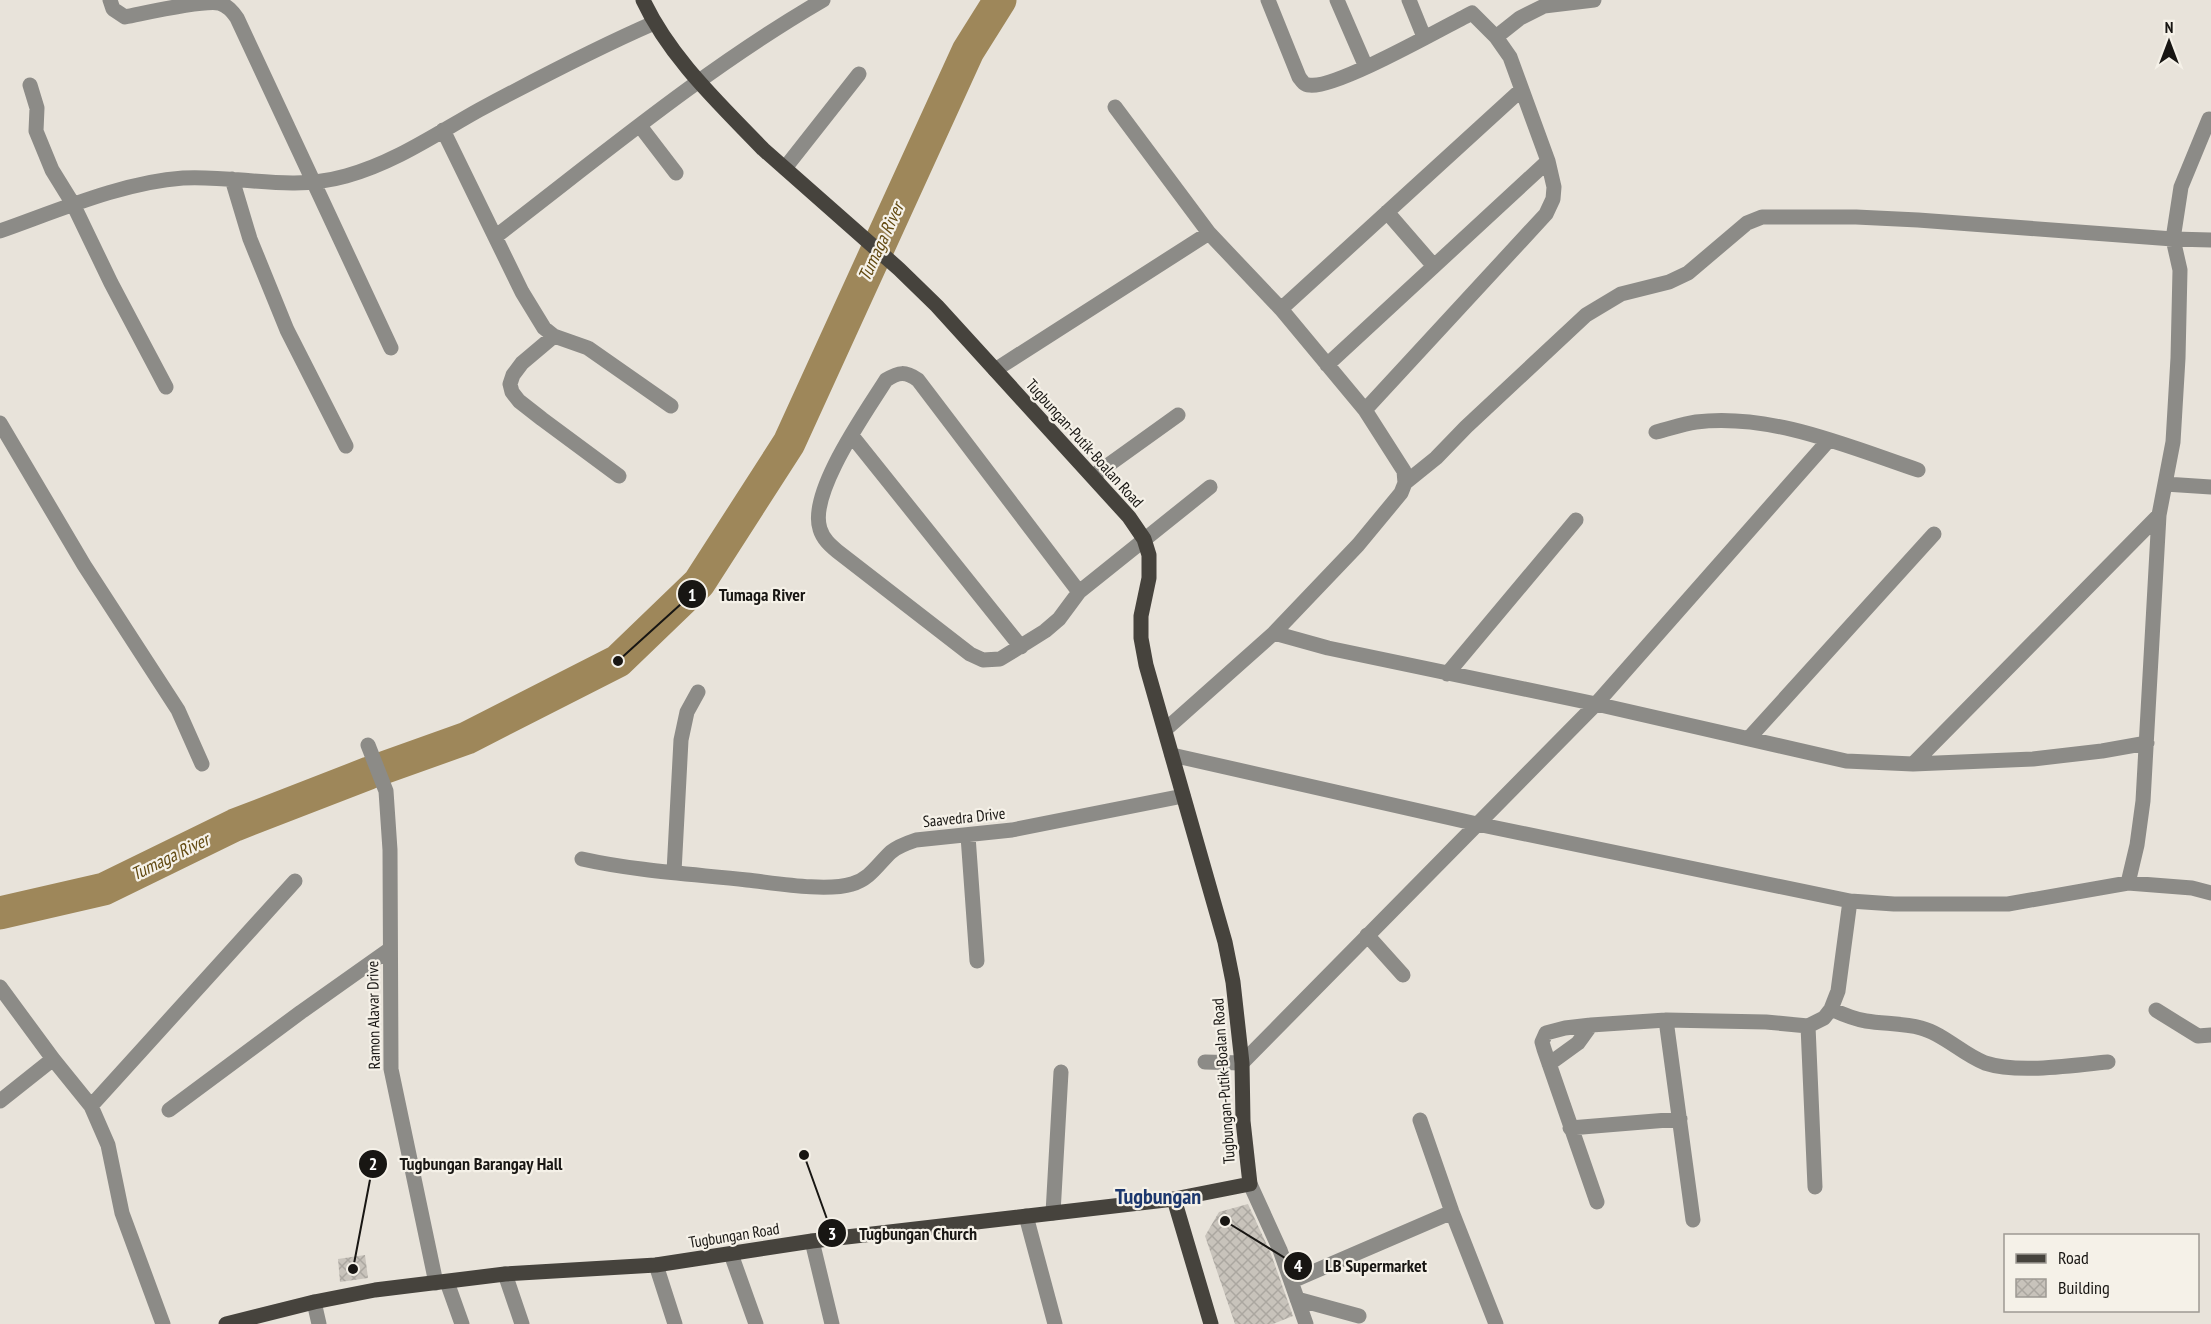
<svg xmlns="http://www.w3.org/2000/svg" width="2211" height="1324" font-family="'PT Sans Narrow',sans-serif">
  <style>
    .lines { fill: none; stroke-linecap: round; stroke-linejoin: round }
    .river { stroke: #9e875a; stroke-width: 33 }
    .building { fill: url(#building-cross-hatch) }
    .minor { stroke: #8c8b87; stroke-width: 15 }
    .major { stroke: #46433d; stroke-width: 15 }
    .labels { text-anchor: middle; stroke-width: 4.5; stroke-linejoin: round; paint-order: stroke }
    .street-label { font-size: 16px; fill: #181613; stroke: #f5f1e8 }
    .water-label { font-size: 18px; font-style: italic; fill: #624910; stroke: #f5f1e8 }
    .district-label { font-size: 22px; font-weight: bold; fill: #1c376d; stroke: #f5f1e8 }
    .leader { fill: none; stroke: #181613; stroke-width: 2 }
    .callout-dot { fill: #181613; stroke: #f5f1e8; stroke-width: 2 }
    .mark-label { font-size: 18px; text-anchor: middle; font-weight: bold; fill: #fff }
    .callout-label { font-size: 18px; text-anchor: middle; font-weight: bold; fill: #181613; stroke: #f5f1e8; stroke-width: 4.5; stroke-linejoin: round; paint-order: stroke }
  </style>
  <defs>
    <pattern id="building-cross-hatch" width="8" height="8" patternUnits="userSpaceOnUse" patternTransform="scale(1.5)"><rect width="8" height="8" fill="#c8c3bb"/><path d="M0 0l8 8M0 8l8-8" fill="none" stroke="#aba7a0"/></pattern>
  </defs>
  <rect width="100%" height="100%" fill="#e8e3da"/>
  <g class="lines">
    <path class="river" d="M0 913 104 889 235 825 369 773 467 738 618 661 699 583 789 443 968 51 1000 0"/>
  </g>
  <path class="building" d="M1248 1204 1271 1254 1293 1316 1273 1324H1235L1205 1236 1219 1212Z
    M365 1255 368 1278 340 1282 338 1259Z"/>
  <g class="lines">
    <path class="minor" d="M110 0 113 9 125 17C146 13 201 0 219 3 228 6 232 11 237 18L391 348
      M1268 0 1299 77C1302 81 1304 85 1309 85 1334 90 1444 27 1472 13L1496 37
      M1337 0 1366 67
      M1409 0 1424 37
      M30 85 37 108 36 131 52 170 73 204 111 283 166 387
      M2209 119 2181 187 2173 239 2211 240
      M640 126 676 173
      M443 130 522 292 544 328 554 336 522 363 513 375 510 384 512 392 519 401 542 419 619 476
      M785 168 859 74
      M232 179 250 239 287 330 346 446
      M1387 212 1433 265
      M0 231C57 211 123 182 183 178 239 175 289 192 346 176 394 163 436 134 479 110 537 79 594 49 654 23
      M495 237C602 155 706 68 823 0
      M1281 309 1521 90
      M554 336 588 348 671 406
      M1327 365 1548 161
      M995 370 1209 233 1115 107
      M1365 410 1546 214 1553 199 1554 187 1548 161 1510 57 1496 37 1520 18 1544 6 1594 0
      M0 423 84 565 178 710 202 764
      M1656 432C1669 429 1682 424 1696 422 1771 413 1847 446 1918 470
      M852 436 1021 647
      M1093 476 1178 415
      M1405 483 1436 458 1466 427 1586 315 1621 294 1669 282 1688 273 1747 223 1762 217H1856L1918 220 2173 239 2180 270 2178 358 2173 442 2159 515 2143 801 2137 845 2128 883
      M2165 484 2211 487
      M1079 592 918 380C905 371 899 372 886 380 866 412 808 493 820 529 823 539 830 545 837 551L970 654 983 660 1000 659 1045 631 1059 619 1079 592 1210 487
      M1274 633 1328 648 1596 704 1846 761 1913 764 2033 759 2102 751 2147 743
      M1447 674 1576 520
      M1165 730 1274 633 1358 545 1401 493 1405 483 1404 471 1365 410 1281 309 1209 233
      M1749 738 1934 534
      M368 745 386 791 390 850 391 1069 436 1283
      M1172 755 1477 824 1850 901 1894 904H2008L2128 883 2192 888 2211 893
      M1913 764 2159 515
      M968 836 977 961
      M582 859C636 871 692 874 747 880 775 883 826 892 852 884 870 879 878 864 891 852 898 846 907 843 916 840L1012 830 1183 796
      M674 872 681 740 687 712 698 692
      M1367 935 1403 975
      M0 987 53 1059
      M1831 1009C1842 1014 1854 1019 1866 1021 1884 1024 1903 1023 1921 1028 1944 1034 1962 1054 1985 1063 2019 1074 2072 1065 2108 1062
      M2156 1010 2198 1036 2211 1035
      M1666 1020 1693 1220
      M1808 1026 1815 1187
      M1205 1062 1242 1063 1596 704 1828 441
      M1549 1064 1578 1043 1591 1025
      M0 1101 53 1059 91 1106 108 1145 122 1213 163 1324
      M91 1106 295 881
      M169 1110 301 1012 390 949
      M1420 1120 1452 1212 1496 1324
      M1570 1128 1680 1119
      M1250 1184 1280 1250 1306 1324
      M1597 1202 1544 1049 1542 1042 1546 1033 1565 1028 1591 1025 1666 1020 1766 1022 1808 1026 1824 1018 1831 1009 1838 991 1850 901
      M1053 1213 1061 1072
      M1026 1216 1055 1324
      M812 1241 832 1324
      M731 1254 756 1324
      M656 1265 675 1324
      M505 1274 522 1324
      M1292 1281 1452 1212
      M447 1282 462 1324
      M1297 1299 1359 1316
      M314 1302 319 1324"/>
    <path class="major" d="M1174 1199 1211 1324
      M226 1324 314 1302 375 1290 505 1274 656 1265 812 1241 1174 1199 1250 1184 1243 1121 1242 1063 1233 982 1225 942 1146 665 1141 638V616L1149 578V555L1144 539 1129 517 937 306 899 269 763 149C720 104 670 58 643 0"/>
  </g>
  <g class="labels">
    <g class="street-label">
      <text transform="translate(1085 443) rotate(48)" y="6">Tugbungan-Putik-Boalan Road</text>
      <text transform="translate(964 817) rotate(-6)" y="6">Saavedra Drive</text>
      <text transform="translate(373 1015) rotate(-91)" y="6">Ramon Alavar Drive</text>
      <text transform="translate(1223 1081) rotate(-94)" y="6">Tugbungan-Putik-Boalan Road</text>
      <text transform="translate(734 1235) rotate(-9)" y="6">Tugbungan Road</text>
    </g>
    <g class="water-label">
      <text transform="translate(881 242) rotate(-65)" y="6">Tumaga River</text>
      <text transform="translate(170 857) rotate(-26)" y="6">Tumaga River</text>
    </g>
    <g class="district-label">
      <text x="1158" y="1204">Tugbungan</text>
    </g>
  </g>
  <path class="leader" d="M618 661L692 594M353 1269L373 1164M804 1155L832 1233M1225 1221L1298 1266"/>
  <g class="callout-dot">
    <circle cx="618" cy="661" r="6"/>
    <circle cx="353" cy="1269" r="6"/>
    <circle cx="804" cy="1155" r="6"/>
    <circle cx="1225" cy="1221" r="6"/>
    <circle cx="692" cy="594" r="15"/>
    <circle cx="373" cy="1164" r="15"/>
    <circle cx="832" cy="1233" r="15"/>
    <circle cx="1298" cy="1266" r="15"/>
  </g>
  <g class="mark-label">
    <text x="692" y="601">1</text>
    <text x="373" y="1170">2</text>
    <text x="832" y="1240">3</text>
    <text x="1298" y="1272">4</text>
  </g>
  <g class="callout-label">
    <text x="762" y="601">Tumaga River</text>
    <text x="481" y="1170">Tugbungan Barangay Hall</text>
    <text x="918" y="1240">Tugbungan Church</text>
    <text x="1376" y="1272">LB Supermarket</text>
  </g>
  <rect x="2004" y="1234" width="195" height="78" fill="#f5f1e8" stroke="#9d9993" stroke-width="1.5"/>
  <rect x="2016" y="1254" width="30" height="9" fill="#46433d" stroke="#9d9993" stroke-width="1.5"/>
  <text x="2058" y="1264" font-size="18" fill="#181613">Road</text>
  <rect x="2016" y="1279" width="30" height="18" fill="url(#building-cross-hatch)" stroke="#9d9993" stroke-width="1.5"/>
  <text x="2058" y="1294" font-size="18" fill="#181613">Building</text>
  <g transform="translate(2169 42)" stroke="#f5f1e8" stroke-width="4.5" paint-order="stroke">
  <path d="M0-4.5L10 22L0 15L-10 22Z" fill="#181613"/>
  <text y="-9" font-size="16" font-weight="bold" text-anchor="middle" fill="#181613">N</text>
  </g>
</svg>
